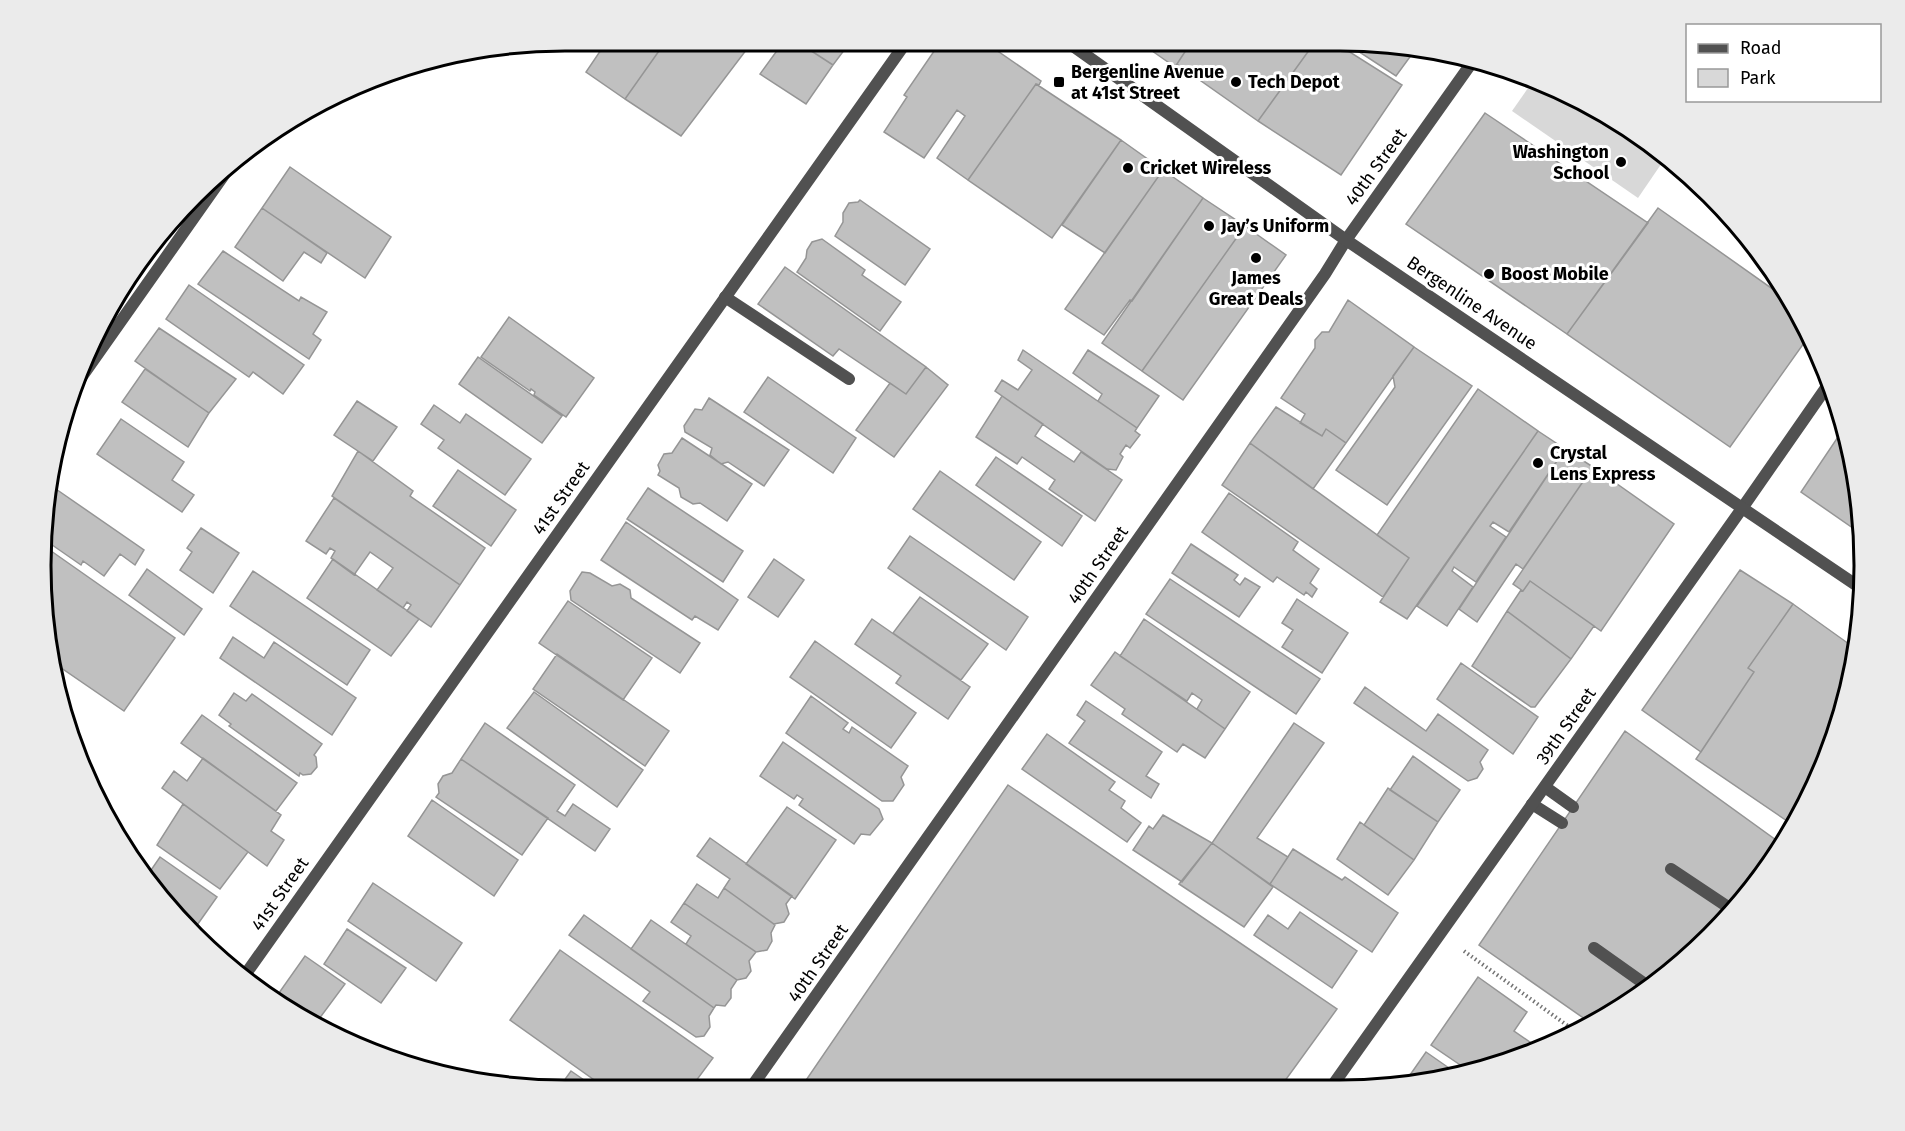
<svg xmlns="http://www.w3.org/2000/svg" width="1905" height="1131" font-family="'Fira Sans',sans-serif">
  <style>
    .green { fill: #d8d8d8 }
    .building { fill: #c0c0c0; stroke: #959595; stroke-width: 1.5 }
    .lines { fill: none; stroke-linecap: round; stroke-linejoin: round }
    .path { stroke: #737373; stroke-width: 4; stroke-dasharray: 1.5 3; stroke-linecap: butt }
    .service { stroke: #515151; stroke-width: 12 }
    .minor { stroke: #515151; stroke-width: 12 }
    .tertiary { stroke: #515151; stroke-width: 12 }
    .poi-dot { fill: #000; stroke: #fff; stroke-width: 2 }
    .labels { text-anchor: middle; stroke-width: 6; stroke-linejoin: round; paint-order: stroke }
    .poi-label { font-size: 18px; font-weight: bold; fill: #000; stroke: #fff; text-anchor: start }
    .street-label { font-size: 18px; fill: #000; stroke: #fff }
    .rim { fill: none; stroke: #000; stroke-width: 3 }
  </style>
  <rect width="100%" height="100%" fill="#fff"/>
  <path class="green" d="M1533 81 1631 129 1666 157 1638 198 1512 111Z"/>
  <path class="building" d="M607 41H666L625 99 586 72Z
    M666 41H753L681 136 625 99Z
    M784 41H796L833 65 806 104 760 74Z
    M796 41H851L833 65Z
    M941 41H983L1041 81 1039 85 1036 84 968 180 937 158 965 116 957 110 924 158 884 132 907 97 904 95Z
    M1138 41H1192L1175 67Z
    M1192 41 1315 42 1258 121 1177 64Z
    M1315 42H1334L1402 85 1341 175 1258 121Z
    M1344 42H1374L1415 50 1396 76Z
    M1036 84 1121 140 1052 238 968 180Z
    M1485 113 1648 223 1567 334 1406 224Z
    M1121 140 1163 170 1105 253 1062 225Z
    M290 167 391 237 365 278 262 208Z
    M1163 170 1203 198 1132 301 1130 300 1104 335 1065 309Z
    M1203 198 1245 226 1142 371 1102 343Z
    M860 200 930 249 905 285 835 236 843 222V213L849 203 858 202Z
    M262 208 327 253 321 263 304 252 283 281 235 247Z
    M1658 208 1791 302 1809 336 1730 447 1567 334Z
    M1245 226 1286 255 1183 400 1142 371Z
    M822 239 865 270 862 275 901 302 880 331 797 272 806 258 807 250 812 242Z
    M1750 242 1771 267 1745 249Z
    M223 251 299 301 301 297 327 312 313 334 321 340 309 359 198 284Z
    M785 267 926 367 906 394 839 349 833 356 758 304Z
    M189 285 304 365 283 394 253 372 249 377 166 319Z
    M1348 300 1414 347 1346 443 1326 429 1322 436 1300 423 1305 414 1281 398 1315 348V340L1322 332H1329Z
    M509 317 594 378 566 417 534 395 535 392 531 389 530 391 481 357Z
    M159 328 236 379 209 413 135 361Z
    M1414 347 1472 386 1387 505 1336 470 1395 387 1393 376Z
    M1023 350 1137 428 1135 431 1140 435 1130 448 1126 445 1120 454 1123 457 1116 470 1107 469 995 391 1002 380 1018 390 1032 370 1018 360Z
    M1088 350 1159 396 1137 428 1098 401 1102 394 1073 373Z
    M478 357 562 416 542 443 459 384Z
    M926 367 948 385 894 457 856 430 890 383 906 394Z
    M145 369 209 413 188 447 122 402Z
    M768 377 856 438 833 473 744 412Z
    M1478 389 1538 431 1407 619 1380 602 1409 558 1377 535Z
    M1002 396 1043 424 1035 436 1074 462 1081 452 1122 480 1095 521 1049 489 1055 480 1022 457 1017 464 976 437Z
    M709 398 789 450 764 486 728 462 721 464 710 455 712 448 685 432 684 426 695 409 702 410Z
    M357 401 397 427 373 461 334 435Z
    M434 405 460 423 466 414 531 459 505 495 438 448 444 440 421 424Z
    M1276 407 1322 436 1326 429 1346 443 1313 489 1250 443Z
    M121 419 184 462 172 480 194 495 182 512 97 454Z
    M1844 428 1854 463 1860 533 1801 492Z
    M1538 431 1565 449 1509 532 1493 522 1490 526 1506 537 1476 582 1454 567 1452 571 1473 587 1447 626 1417 606Z
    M682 438 752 484 727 521 700 503 693 504 681 497 679 488 658 475 660 471 658 465 664 454 672 453Z
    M1250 443 1409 558 1383 597 1222 485Z
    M1565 449 1593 467 1523 569 1516 564 1477 622 1459 609Z
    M358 451 413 491 410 496 485 548 460 585 332 496Z
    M996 457 1082 516 1062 546 976 485Z
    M1593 467 1674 524 1601 631 1530 581 1523 591 1513 584Z
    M458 470 516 510 491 546 433 506Z
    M940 471 1041 542 1014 580 913 509Z
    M53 487 144 550 135 565 120 554 104 576 83 561 81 565 45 540Z
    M648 488 743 551 723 582 627 519Z
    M1229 493 1298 542 1293 550 1319 569 1310 583 1317 589 1312 597 1306 592 1304 595 1277 577 1273 582 1202 532Z
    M334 498 460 585 431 627 407 611 411 605 407 602 403 608 377 590 393 568 370 552 354 575 331 558 335 551 330 548 326 554 306 541Z
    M626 522 738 600 718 630 695 616 692 620 601 560Z
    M201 528 239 553 213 593 180 570 192 552 187 548Z
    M910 536 1028 617 1006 650 888 568Z
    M1191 544 1238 575 1234 580 1240 585 1245 578 1260 587 1239 617 1172 573Z
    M44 546 175 638 124 711 57 665 41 565Z
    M333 559 419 619 391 656 307 598Z
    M774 559 804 580 778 617 748 597Z
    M147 569 202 609 184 635 129 595Z
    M1740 570 1793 604 1748 668 1754 672 1701 752 1642 710Z
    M253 571 370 650 347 685 230 606Z
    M582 572 590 573 612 586 620 584 630 590 631 598 700 643 680 673 571 600 570 591Z
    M1170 579 1320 679 1296 714 1146 614Z
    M1530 581 1594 626 1571 659 1507 611 1521 590 1523 591Z
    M920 597 988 644 961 680 893 633Z
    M1297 599 1348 633 1322 673 1282 647 1293 630 1282 623Z
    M568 601 652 658 623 700 539 643Z
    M1793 604 1856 649 1854 668 1824 767 1793 825 1696 759 1754 672 1748 668Z
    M1507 611 1571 659 1535 707H1531L1472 666Z
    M872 619 970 687 948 719 896 683 901 676 855 644Z
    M1144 619 1250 692 1225 729 1197 709 1202 700 1192 693 1187 701 1120 656Z
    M233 637 264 658 274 642 356 698 332 735 220 658Z
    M815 641 916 713 891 748 790 677Z
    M1115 652 1225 729 1205 758 1183 744 1177 752 1122 714 1125 709 1091 685Z
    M557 654 669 731 645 766 533 689Z
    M1461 663 1538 717 1513 754 1437 699Z
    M1365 687 1426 731 1438 714 1488 750 1480 762 1483 769 1477 778 1468 781 1354 703Z
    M534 692 643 770 617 807 507 728Z
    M234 693 246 701 252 694 322 744 314 755 316 757 317 767 311 774 303 775 300 773 299 776 229 726 231 724 219 715Z
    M811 696 848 723 843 729 849 733 852 727 908 766 901 777 904 785 893 801H882L786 733Z
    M1086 701 1162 752 1146 776 1159 784 1151 798 1069 743 1085 721 1077 715Z
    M202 715 297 783 276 811 181 743Z
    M485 723 575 785 557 811 565 816 573 804 610 829 595 851 461 759Z
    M1294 723 1324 743 1257 838 1288 857 1270 884 1212 843Z
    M1625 731 1783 845 1776 857 1686 960 1602 1020 1592 1024 1479 945Z
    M1047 734 1115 782 1109 790 1125 801 1121 808 1141 823 1127 842 1022 769Z
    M783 742 879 809 883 819 870 835 861 834 854 844 799 805 803 799 797 795 794 799 760 776Z
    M1413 756 1460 790 1438 822 1390 790Z
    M203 758 281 815 271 831 284 840 267 866 162 788 174 771 187 781Z
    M461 759 548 818 522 855 436 797 439 793 438 784 443 776 452 773Z
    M1008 785 1337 1009 1279 1089H800Z
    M1388 788 1438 822 1414 860 1364 825Z
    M432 800 518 860 494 896 408 836Z
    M183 804 248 852 220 889 157 845Z
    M787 807 836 840 795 899 746 864Z
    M1163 815 1212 843 1182 882 1133 850 1149 826 1153 829Z
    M1360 822 1414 860 1388 895 1337 859Z
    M710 838 792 896 786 904 789 914 784 922 774 924 724 888 730 879 697 856Z
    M1212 843 1273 887 1244 927 1179 884Z
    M1293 849 1342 880 1345 877 1398 913 1372 952 1270 884Z
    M160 857 217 897 195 928 149 885 143 874 147 876Z
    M373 883 462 943 436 981 348 921Z
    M697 884 718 898 724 888 775 925 771 933 772 941 767 950 756 952 684 903Z
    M684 903 756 952 749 961 751 971 746 978 737 980 686 944 691 936 671 922Z
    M1300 912 1357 951 1332 988 1254 935 1268 915 1288 929Z
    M584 915 714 1008 709 1016 710 1027 704 1036 696 1037 643 1001 650 992 569 935Z
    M651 920 737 980 731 989V998L725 1006 716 1005 714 1008 631 949Z
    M347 929 406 968 381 1003 324 964Z
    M560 950 713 1058 690 1089H607L510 1020Z
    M305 956 345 984 316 1023 274 1000Z
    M1478 977 1527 1012 1514 1031 1537 1047 1472 1073 1431 1045Z
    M1426 1052 1459 1075 1403 1085Z
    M571 1071 597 1089H558Z"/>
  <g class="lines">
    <path class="path" d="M1464 951 1575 1031"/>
    <path class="service" d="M725 297 849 379
      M1545 787 1573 807
      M1532 804 1562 823
      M1671 869 1731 909
      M1594 948 1649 987"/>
    <path class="minor" d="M71 392 231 165
      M245 975 907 41
      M750 1089 1325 274 1346 240 1473 61
      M1330 1089 1743 507 1830 382"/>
    <path class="tertiary" d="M1066 41 1346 240 1862 589"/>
  </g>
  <g class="poi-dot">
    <rect x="1053" y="76" width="12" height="12" rx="3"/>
    <circle cx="1236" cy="82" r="6"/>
    <circle cx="1621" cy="162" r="6"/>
    <circle cx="1128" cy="168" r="6"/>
    <circle cx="1209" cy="226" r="6"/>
    <circle cx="1256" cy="258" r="6"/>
    <circle cx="1489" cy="274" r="6"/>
    <circle cx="1538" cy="463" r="6"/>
  </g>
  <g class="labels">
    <g class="poi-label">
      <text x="1071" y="78">Bergenline Avenue<tspan x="1071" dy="21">at 41st Street</tspan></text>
      <text x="1248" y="88">Tech Depot</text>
      <text x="1609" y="158" text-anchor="end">Washington<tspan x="1609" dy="21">School</tspan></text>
      <text x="1140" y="174">Cricket Wireless</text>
      <text x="1221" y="232">Jay’s Uniform</text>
      <text x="1501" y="280">Boost Mobile</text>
      <text x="1256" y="284" text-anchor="middle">James<tspan x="1256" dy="21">Great Deals</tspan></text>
      <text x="1550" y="459">Crystal<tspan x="1550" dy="21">Lens Express</tspan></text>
    </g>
    <g class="street-label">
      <text transform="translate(1376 167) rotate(-54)" y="6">40th Street</text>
      <text transform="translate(1472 303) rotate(34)" y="6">Bergenline Avenue</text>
      <text transform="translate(561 498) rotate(-55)" y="6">41st Street</text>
      <text transform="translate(1098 565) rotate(-55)" y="6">40th Street</text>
      <text transform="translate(1566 726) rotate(-55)" y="6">39th Street</text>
      <text transform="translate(280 894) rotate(-55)" y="6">41st Street</text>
      <text transform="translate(818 963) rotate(-55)" y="6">40th Street</text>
    </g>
  </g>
  <path d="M0 0H1905V1131H0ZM565 51H1340A514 514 0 0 1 1854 565V566A514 514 0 0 1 1340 1080H565A514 514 0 0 1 51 566V565A514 514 0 0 1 565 51Z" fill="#ebebeb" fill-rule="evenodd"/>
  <path class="rim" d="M565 51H1340A514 514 0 0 1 1854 565V566A514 514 0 0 1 1340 1080H565A514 514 0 0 1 51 566V565A514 514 0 0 1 565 51Z"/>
  <rect x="1686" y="24" width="195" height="78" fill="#ffffff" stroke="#999999" stroke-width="1.5"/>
  <rect x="1698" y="44" width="30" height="9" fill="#515151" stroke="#999999" stroke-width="1.5"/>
  <text x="1740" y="54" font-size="18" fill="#000000">Road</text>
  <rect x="1698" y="69" width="30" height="18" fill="#d8d8d8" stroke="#999999" stroke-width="1.5"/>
  <text x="1740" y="84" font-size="18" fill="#000000">Park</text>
</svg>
